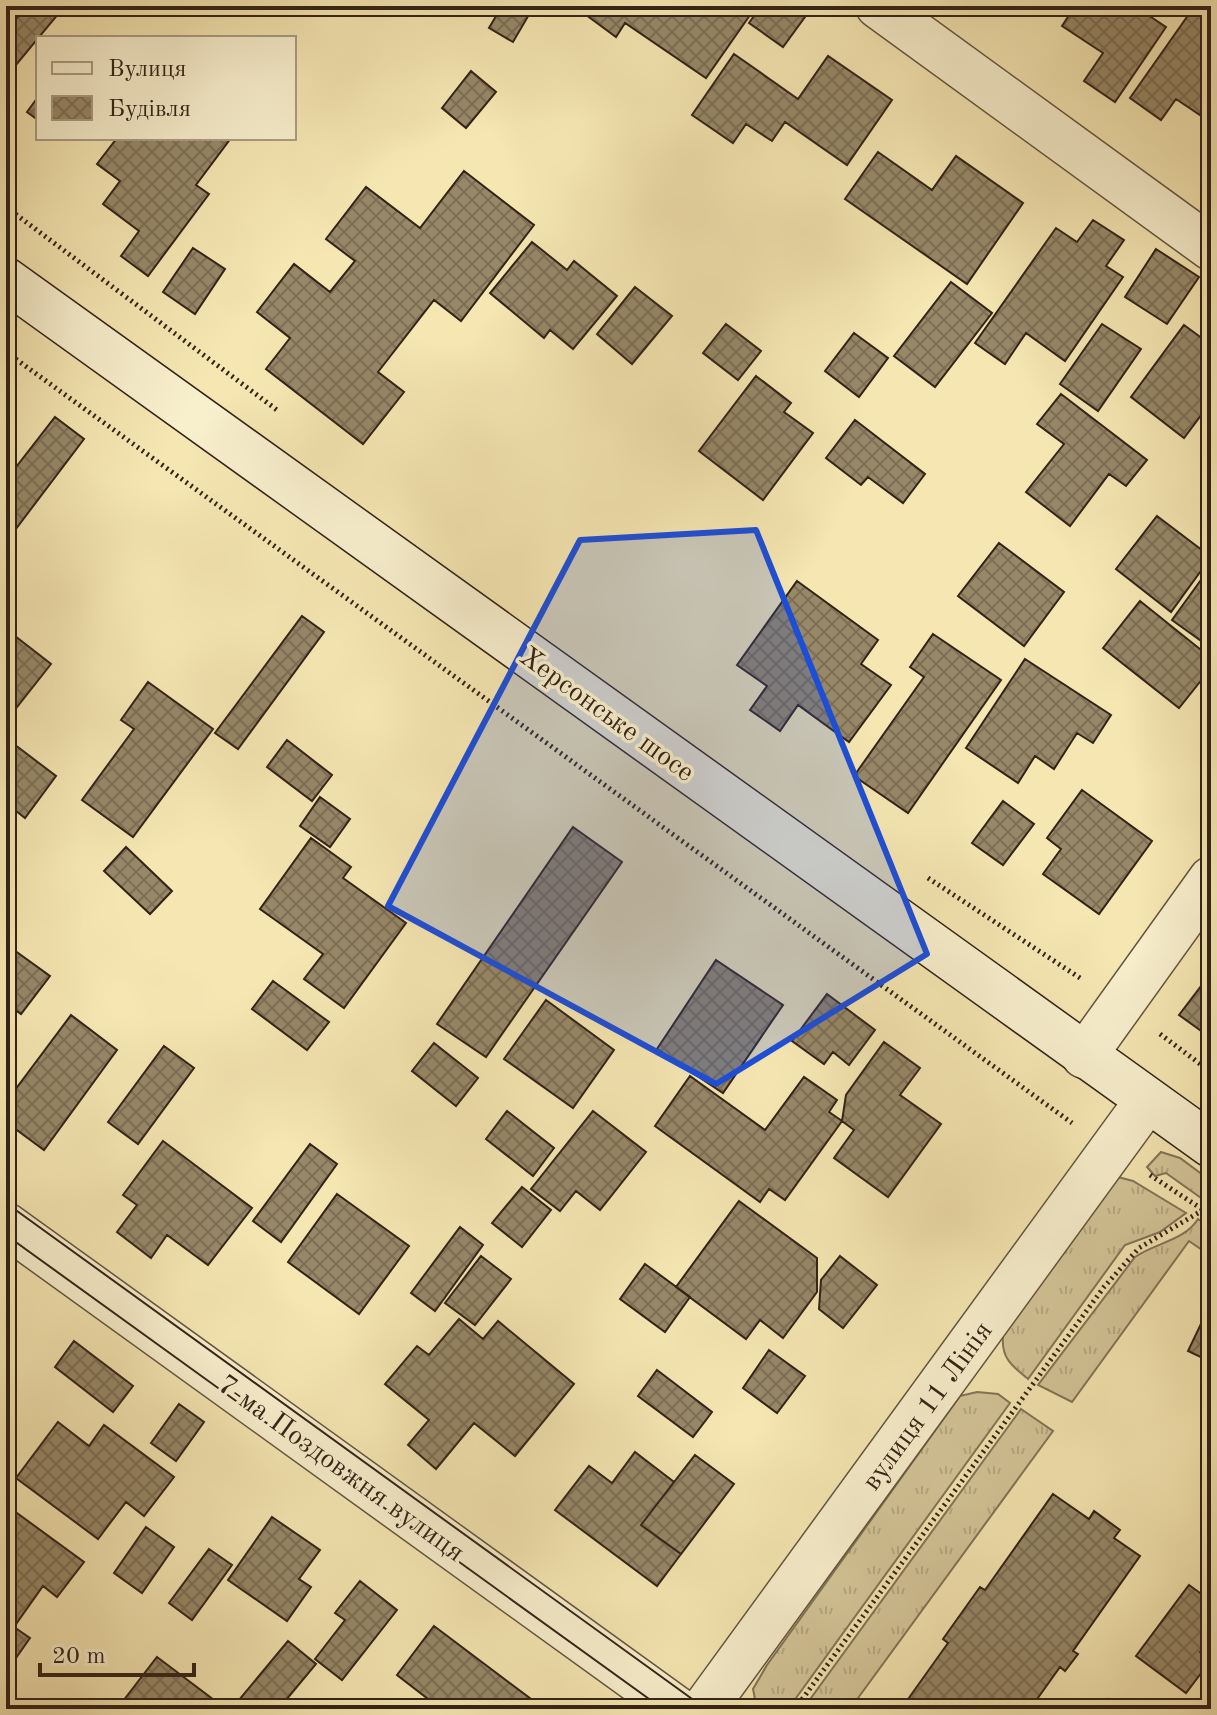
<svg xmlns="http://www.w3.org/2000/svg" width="1217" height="1715" font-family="'Old Standard TT',serif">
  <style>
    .grass { fill: url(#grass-tufts); stroke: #837458; stroke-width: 2 }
    .building { fill: url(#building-cross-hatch); stroke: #322317; stroke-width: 2 }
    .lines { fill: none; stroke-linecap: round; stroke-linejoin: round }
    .minor-casing { stroke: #63543e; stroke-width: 47 }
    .secondary-casing { stroke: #322317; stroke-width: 47 }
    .path { stroke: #322317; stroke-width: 5; stroke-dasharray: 2 4; stroke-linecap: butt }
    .minor { stroke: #f8efcd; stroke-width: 44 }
    .secondary { stroke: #f8efcd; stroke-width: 44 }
    .tram { stroke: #322317; stroke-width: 2 }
    .marked { fill: #1d4ed8; fill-opacity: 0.2; stroke: #1d4ed8; stroke-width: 6; stroke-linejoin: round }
    .labels { text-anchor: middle; stroke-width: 7; stroke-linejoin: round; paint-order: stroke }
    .street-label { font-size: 28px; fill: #322317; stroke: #f8efcd }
  </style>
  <defs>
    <pattern id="grass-tufts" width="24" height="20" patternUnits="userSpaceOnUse" patternTransform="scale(2)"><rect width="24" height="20" fill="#d4c598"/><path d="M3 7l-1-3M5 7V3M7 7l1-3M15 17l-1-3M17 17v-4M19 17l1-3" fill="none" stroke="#b6a982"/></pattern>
    <pattern id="building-cross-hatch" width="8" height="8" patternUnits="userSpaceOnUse" patternTransform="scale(2)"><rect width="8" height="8" fill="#978868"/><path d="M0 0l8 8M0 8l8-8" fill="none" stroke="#7c6f55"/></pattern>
  </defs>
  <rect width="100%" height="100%" fill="#f5e6b2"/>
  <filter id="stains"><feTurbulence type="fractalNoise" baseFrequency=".0025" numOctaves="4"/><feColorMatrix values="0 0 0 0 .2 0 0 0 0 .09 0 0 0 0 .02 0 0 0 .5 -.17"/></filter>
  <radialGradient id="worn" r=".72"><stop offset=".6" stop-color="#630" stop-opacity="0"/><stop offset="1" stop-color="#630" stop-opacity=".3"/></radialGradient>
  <path class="grass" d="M1161 1152 1180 1158 1211 1181V1205L1166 1173 1155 1176 1147 1167Z
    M1118 1177 1133 1181 1186 1213 1160 1232 1125 1245 1028 1379C1012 1366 1001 1358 1003 1336Z
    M1198 1219 1211 1228V1256L1189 1241 1072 1402 1038 1385 1135 1257C1157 1242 1184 1241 1198 1219Z
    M977 1392 998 1394 1010 1403 788 1709H757L753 1689 767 1665 960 1396Z
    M1021 1409 1053 1431 850 1709H803Z"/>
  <path class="building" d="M20 6 64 7 6 77V31L24 9Z
    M502 6H534L513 42 489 28Z
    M574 6H751L755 8 706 78 625 23 616 37Z
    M761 6H813L783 47 749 23Z
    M1075 6H1146L1142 11 1166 27 1115 102 1084 81 1103 53 1062 26Z
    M1194 7 1211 19V98L1200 115 1176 99 1161 120 1130 98Z
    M734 54 798 99 828 56 892 100 847 165 785 122 772 141 746 124 733 143 692 115Z
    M471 71 496 92 466 128 442 108Z
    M38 97V120L27 112Z
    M117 138H231L196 185 209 194 148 276 121 256 139 231 103 204 120 181 97 164Z
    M878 152 932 190 956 156 1023 203 967 284 845 199Z
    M464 171 534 225 461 321 434 300 378 372 404 392 363 444 266 369 290 338 257 312 294 264 330 292 355 261 326 239 366 187 420 228Z
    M1093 220 1124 240 1106 266 1123 277 1065 361 1026 333 1005 364 975 343 1056 228 1077 242Z
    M532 242 567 270 574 261 617 296 573 349 550 330 544 338 490 293Z
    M193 248 225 269 195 314 163 292Z
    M1156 249 1199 277 1167 324 1125 297Z
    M951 282 992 313 935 387 894 356Z
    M635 287 672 316 632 364 597 334Z
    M726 324 761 351 738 380 703 353Z
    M1102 324 1141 349 1098 411 1060 384Z
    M1184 325 1211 345V402L1184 438 1131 397Z
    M854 333 888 358 859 397 825 371Z
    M756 376 791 403 784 412 813 433 763 500 699 451Z
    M1061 394 1147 460 1126 486 1109 474 1070 526 1026 492 1064 444 1037 424Z
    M55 417 84 439 6 542V480Z
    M855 420 925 474 903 503 868 477 861 485 826 458Z
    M1157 516 1211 557 1171 612 1116 569Z
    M999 543 1064 592 1024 646 958 596Z
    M1211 566V648L1172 620Z
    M797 581 878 640 861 664 891 685 849 742 798 705 780 731 750 710 767 686 737 665Z
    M1140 601 1211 658V668L1179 708 1103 648Z
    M302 616 324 632 238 749 215 733Z
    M6 629 51 664 17 707 6 698Z
    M933 634 1001 680 908 813 854 776 924 677 910 667Z
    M1025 659 1111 715 1093 743 1077 733 1054 769 1035 756 1018 783 966 748Z
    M148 682 213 729 133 837 82 800 134 729 121 720Z
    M6 738 56 776 25 818 6 803Z
    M287 740 332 775 312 801 267 767Z
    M1082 790 1152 841 1099 914 1043 874 1061 849 1047 838Z
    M320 797 350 819 330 847 300 826Z
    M1003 801 1034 824 1003 865 972 843Z
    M573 827 622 862 486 1057 437 1024Z
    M311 838 351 867 343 878 406 923 344 1008 304 979 323 954 260 909Z
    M126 847 172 891 150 914 104 871Z
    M7 945 50 976 21 1014 6 1003Z
    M716 960 783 1005 723 1093 657 1049Z
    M1211 973V1038L1179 1015Z
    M273 981 329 1022 307 1050 252 1009Z
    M827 994 875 1030 849 1065 833 1052 824 1064 792 1041Z
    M546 1000 614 1050 573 1108 504 1059Z
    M71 1015 117 1050 44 1150 6 1122V1102Z
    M884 1042 920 1068 900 1095 941 1124 888 1197 834 1158 854 1130 842 1121 846 1095Z
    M434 1043 478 1078 456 1106 412 1071Z
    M164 1046 194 1068 138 1144 108 1122Z
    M690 1076 765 1130 804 1077 837 1100 829 1112 842 1121 785 1200 769 1189 760 1202 655 1126Z
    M507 1111 554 1148 533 1176 486 1139Z
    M593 1111 646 1152 600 1210 576 1191 560 1211 531 1189Z
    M163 1141 252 1208 208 1265 167 1235 151 1258 117 1232 137 1205 123 1195Z
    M310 1144 337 1164 281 1242 253 1221Z
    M522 1187 551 1210 522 1247 492 1223Z
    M337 1194 409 1246 359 1314 288 1262Z
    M739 1201 817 1258V1292L783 1338 760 1320 746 1339 676 1287Z
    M460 1227 483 1245 435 1311 411 1293Z
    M481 1256 511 1279 475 1325 445 1303Z
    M840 1256 877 1285 843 1328 819 1309 821 1280Z
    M645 1264 690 1297 665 1332 620 1299Z
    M1210 1305 1211 1306V1362L1188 1351Z
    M459 1319 483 1339 498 1321 574 1384 515 1456 474 1423 436 1469 408 1445 429 1420 385 1384 417 1346 429 1355Z
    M74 1341 133 1386 113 1412 55 1367Z
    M769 1350 805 1376 777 1413 743 1388Z
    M657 1370 712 1412 693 1437 638 1396Z
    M179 1404 204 1422 176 1461 151 1443Z
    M58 1422 89 1446 104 1425 174 1477 144 1516 126 1502 98 1539 16 1478Z
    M635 1452 674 1482 641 1525 681 1554 657 1586 555 1510 589 1466 612 1483Z
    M695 1455 734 1484 681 1554 641 1525Z
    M1053 1494 1089 1519 1094 1511 1120 1530 1114 1538 1140 1556 1073 1651 1078 1654 1065 1671 1060 1667 1030 1709H901L948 1643 943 1639 980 1587 985 1590Z
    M6 1505 84 1562 57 1597 43 1586 14 1627 30 1638 11 1665 6 1661Z
    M272 1517 320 1550 299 1579 311 1587 287 1621 228 1580Z
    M146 1527 174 1547 142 1593 114 1573Z
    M209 1549 232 1565 192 1620 169 1603Z
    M360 1581 397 1610 342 1680 315 1659 345 1620 335 1613Z
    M1189 1585 1211 1601V1640L1200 1652 1211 1660 1186 1693 1136 1656Z
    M434 1626 531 1699 523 1709H441L397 1675Z
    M288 1641 316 1664 281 1706 284 1709H237L234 1706Z
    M157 1657 226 1709H126L120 1705Z
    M1108 1699 1121 1709H1101Z"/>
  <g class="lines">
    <defs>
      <path id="minor" d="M878 6 1211 248
        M1084 1056 1211 879
        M6 1225 677 1709
        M704 1709 1147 1101"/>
      <path id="secondary" d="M6 280 1211 1145"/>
    </defs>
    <use href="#minor" class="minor-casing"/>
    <use href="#secondary" class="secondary-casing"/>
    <path class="path" d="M6 207 277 410
      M6 352 1072 1123
      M928 878 1080 978
      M1160 1034 1211 1072
      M1150 1175 1211 1215
      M795 1709 1104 1287 1139 1248 1203 1210"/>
    <use href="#minor" class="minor"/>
    <use href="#secondary" class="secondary"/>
    <path class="tram" d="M6 1203 706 1709
      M6 1235 663 1709"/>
  </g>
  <path class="marked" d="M756 530 927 954 716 1084 388 906 580 540Z"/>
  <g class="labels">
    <g class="street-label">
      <text transform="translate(608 713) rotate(36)" y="10">Херсонське шосе</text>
      <text transform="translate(926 1405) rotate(-54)" y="10">вулиця 11 Лінія</text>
      <text transform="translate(342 1467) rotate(36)" y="10">7-ма Поздовжня вулиця</text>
    </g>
  </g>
  <rect width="1217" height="1715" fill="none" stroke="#f5e6b2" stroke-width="32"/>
  <rect x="8" y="8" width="1201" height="1699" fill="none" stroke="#322317" stroke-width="4"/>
  <rect x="16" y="16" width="1185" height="1683" fill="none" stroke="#322317" stroke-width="2"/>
  <rect x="36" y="36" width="260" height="104" fill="#f8efcd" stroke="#a99d84" stroke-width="2"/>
  <rect x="52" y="62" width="40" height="12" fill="#f8efcd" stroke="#a99d84" stroke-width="2"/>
  <text x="108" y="76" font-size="24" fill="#322317">Вулиця</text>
  <rect x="52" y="96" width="40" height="24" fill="url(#building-cross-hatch)" stroke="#a99d84" stroke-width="2"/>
  <text x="108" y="116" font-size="24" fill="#322317">Будівля</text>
  <path d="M40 1663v12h154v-12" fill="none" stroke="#322317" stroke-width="4"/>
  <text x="52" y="1663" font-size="24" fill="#322317" stroke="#f8efcd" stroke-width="6" paint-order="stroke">20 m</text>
  <rect width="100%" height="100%" filter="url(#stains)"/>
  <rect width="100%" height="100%" fill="url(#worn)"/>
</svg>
